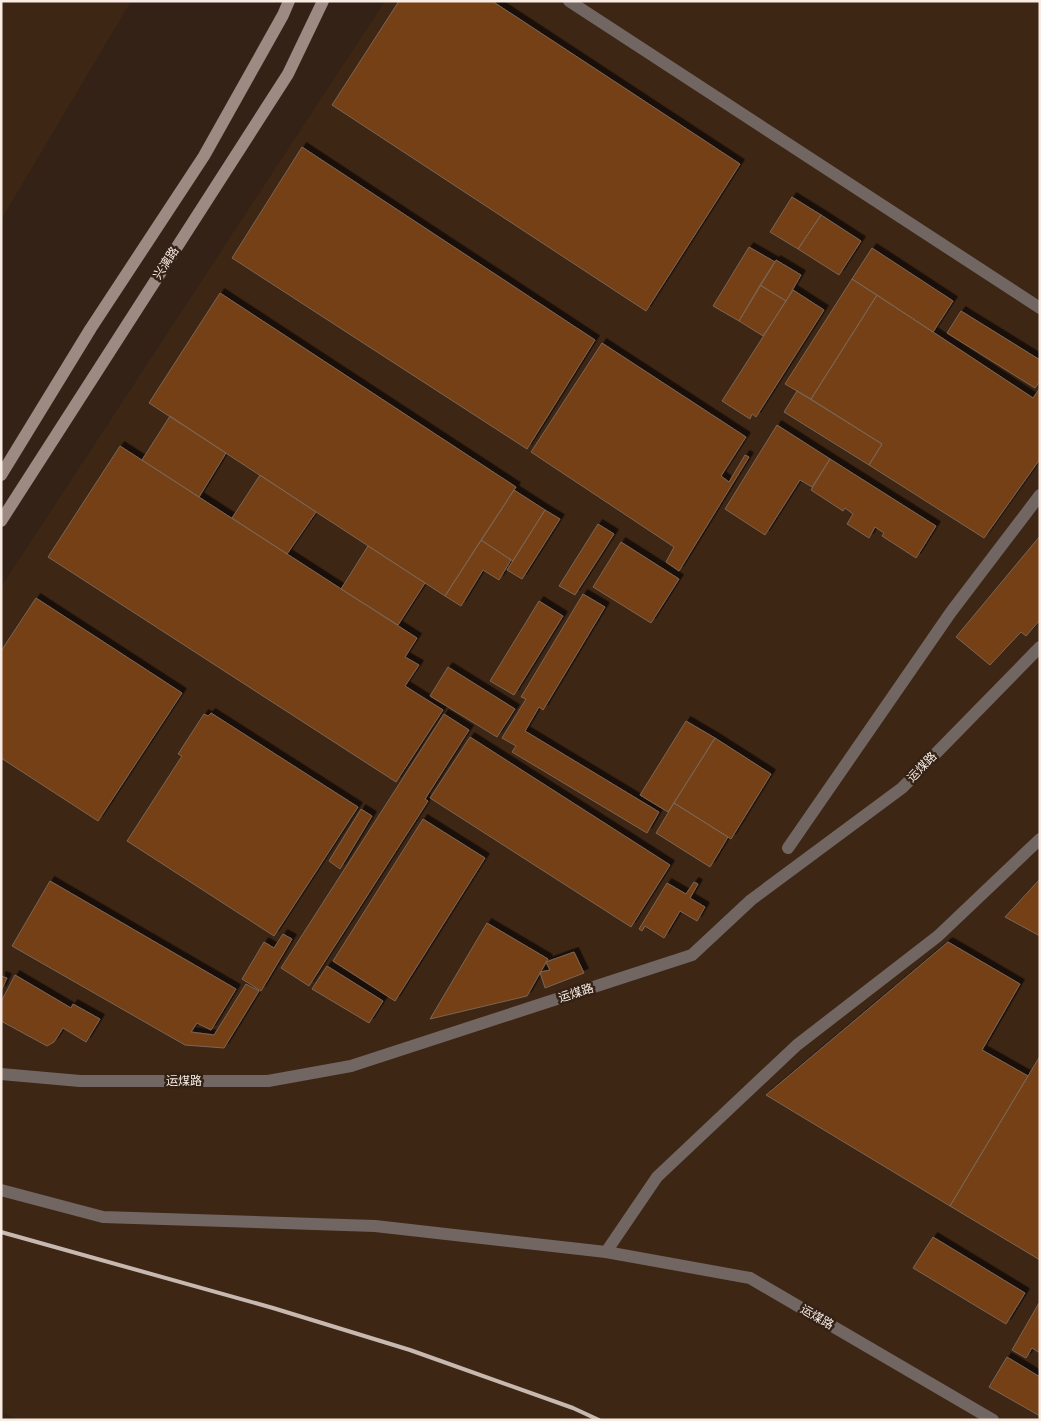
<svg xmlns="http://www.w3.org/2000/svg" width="1041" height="1421" font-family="'Libre Baskerville','Noto Sans SC',serif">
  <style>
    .built { fill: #3e2615 }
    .building { fill: #744115; stroke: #7a6556; filter: url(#shadow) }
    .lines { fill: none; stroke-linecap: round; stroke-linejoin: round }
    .lane { stroke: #716662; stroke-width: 12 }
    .street { stroke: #716662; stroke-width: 12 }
    .secondary { stroke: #9c8a83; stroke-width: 12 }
    .rail { stroke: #c7b9b0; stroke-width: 4 }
    .labels { text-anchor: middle; stroke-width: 5; stroke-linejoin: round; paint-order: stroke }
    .street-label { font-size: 12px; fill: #f9ece4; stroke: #332215 }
  </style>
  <defs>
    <filter id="shadow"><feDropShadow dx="4.5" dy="-4.5" stdDeviation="0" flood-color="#0009"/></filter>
  </defs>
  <rect width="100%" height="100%" fill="#332215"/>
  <path class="built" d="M1 1H131L1 220Z
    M385 1H1040V1420H20L1 1412V587Z"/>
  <path class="building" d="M399 1H492L740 164 646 311 332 105Z
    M302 147 595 340 527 449 232 258Z
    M792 197 821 215 798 249 770 232Z
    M821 215 861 241 839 275 798 249Z
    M749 247 775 262 739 321 713 306Z
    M872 248 953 301 933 332 852 279Z
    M776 260 801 275 786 301 760 285Z
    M852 279 877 295 811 399 785 384Z
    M760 285 786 301 763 336 739 321Z
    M793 290 824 310 756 417 752 414 750 419 722 401Z
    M220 293 516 487 445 596 149 403Z
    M877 295 1033 398 1040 388V459L984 538 869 465 882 444 811 399Z
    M961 311 1040 360V381L1035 388 947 333Z
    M602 343 746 437 721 476 729 482 745 455 749 457 679 571 666 562 674 547 531 452Z
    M797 391 882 444 869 465 784 412Z
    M170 416 226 453 199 497 142 460Z
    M777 425 830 459 812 487 800 480 765 535 725 509Z
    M120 446 417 638 405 657 419 665 405 686 443 710 396 782 48 557Z
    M830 459 936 526 916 558 882 536 884 533 875 527 869 538 847 524 853 514 845 508 843 511 811 490Z
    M260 475 316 512 287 554 232 518Z
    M514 490 545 510 513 561 481 540Z
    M545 510 560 519 522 579 507 570Z
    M598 524 614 534 575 595 559 586Z
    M1040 536V620L1026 636 1021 632 990 665 956 637Z
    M481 540 511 560 499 580 483 570 461 606 445 596Z
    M621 542 679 579 651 623 593 587Z
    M368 546 425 583 398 625 341 589Z
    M583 594 605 607 543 710 539 707 525 731 659 812 647 833 512 752 516 746 502 738 526 699 521 697Z
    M36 598 182 693 98 821 1 758V651Z
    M539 601 563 616 514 695 490 681Z
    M448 667 515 709 497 737 430 696Z
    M211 713 358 807 274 936 127 841 182 756 178 754 204 714 208 716Z
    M444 714 469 730 425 799 428 801 309 986 281 968Z
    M686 721 715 738 668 812 640 795Z
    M470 737 670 865 631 927 430 798Z
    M715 738 771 774 731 839 674 803Z
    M674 803 728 837 710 867 656 833Z
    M361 809 372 816 340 869 329 861Z
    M423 819 485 858 395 1001 333 961Z
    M1040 879V936L1005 917Z
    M50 881 236 989 211 1030 197 1023 191 1032 214 1035 246 984 259 991 224 1048 185 1045 12 946Z
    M694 882 698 884 690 898 705 907 697 921 680 911 664 938 645 926 642 931 639 929 667 883 686 894Z
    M487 923 548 959 527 996 430 1019Z
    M283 934 292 939 261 991 242 979 264 942 274 948Z
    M948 942 1020 984 982 1050 1028 1076 950 1206 766 1095Z
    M574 952 584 973 545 988 540 972 550 970 546 962Z
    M327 966 383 1001 369 1023 312 989Z
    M15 975 71 1008 73 1004 100 1019 86 1042 63 1028 54 1042 47 1046 1 1021V1002Z
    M1 976 7 978 1 991Z
    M1040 1056V1260L950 1206Z
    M933 1237 1025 1293 1006 1324 913 1268Z
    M1039 1303 1040 1353 1032 1348 1026 1358 1012 1350Z
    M1007 1357 1040 1377V1416L989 1387Z"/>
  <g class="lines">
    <path class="lane" d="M569 1 1040 308
      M788 848 951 612 1040 495
      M606 1252 657 1177 797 1045 938 936 1040 839"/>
    <path class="street" d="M1 1074 80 1081H268L351 1066 692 955 751 900 902 788 1040 647
      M1 1190 103 1217 375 1226 606 1252 750 1278 993 1420"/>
    <path class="secondary" d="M1 475 91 328 204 156 283 15 289 1
      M1 521 288 74 323 1"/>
    <path class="rail" d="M1 1232 273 1308 410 1350 573 1408 599 1420"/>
  </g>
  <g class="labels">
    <g class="street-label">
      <text transform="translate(166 263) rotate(-57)" y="4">兴漓路</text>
      <text transform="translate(922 767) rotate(-46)" y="4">运煤路</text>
      <text transform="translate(576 993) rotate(-18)" y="4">运煤路</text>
      <text x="184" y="1085">运煤路</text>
      <text transform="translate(817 1317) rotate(30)" y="4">运煤路</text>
    </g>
  </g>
  <rect width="1041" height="1421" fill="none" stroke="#f9ece4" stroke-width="5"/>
</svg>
